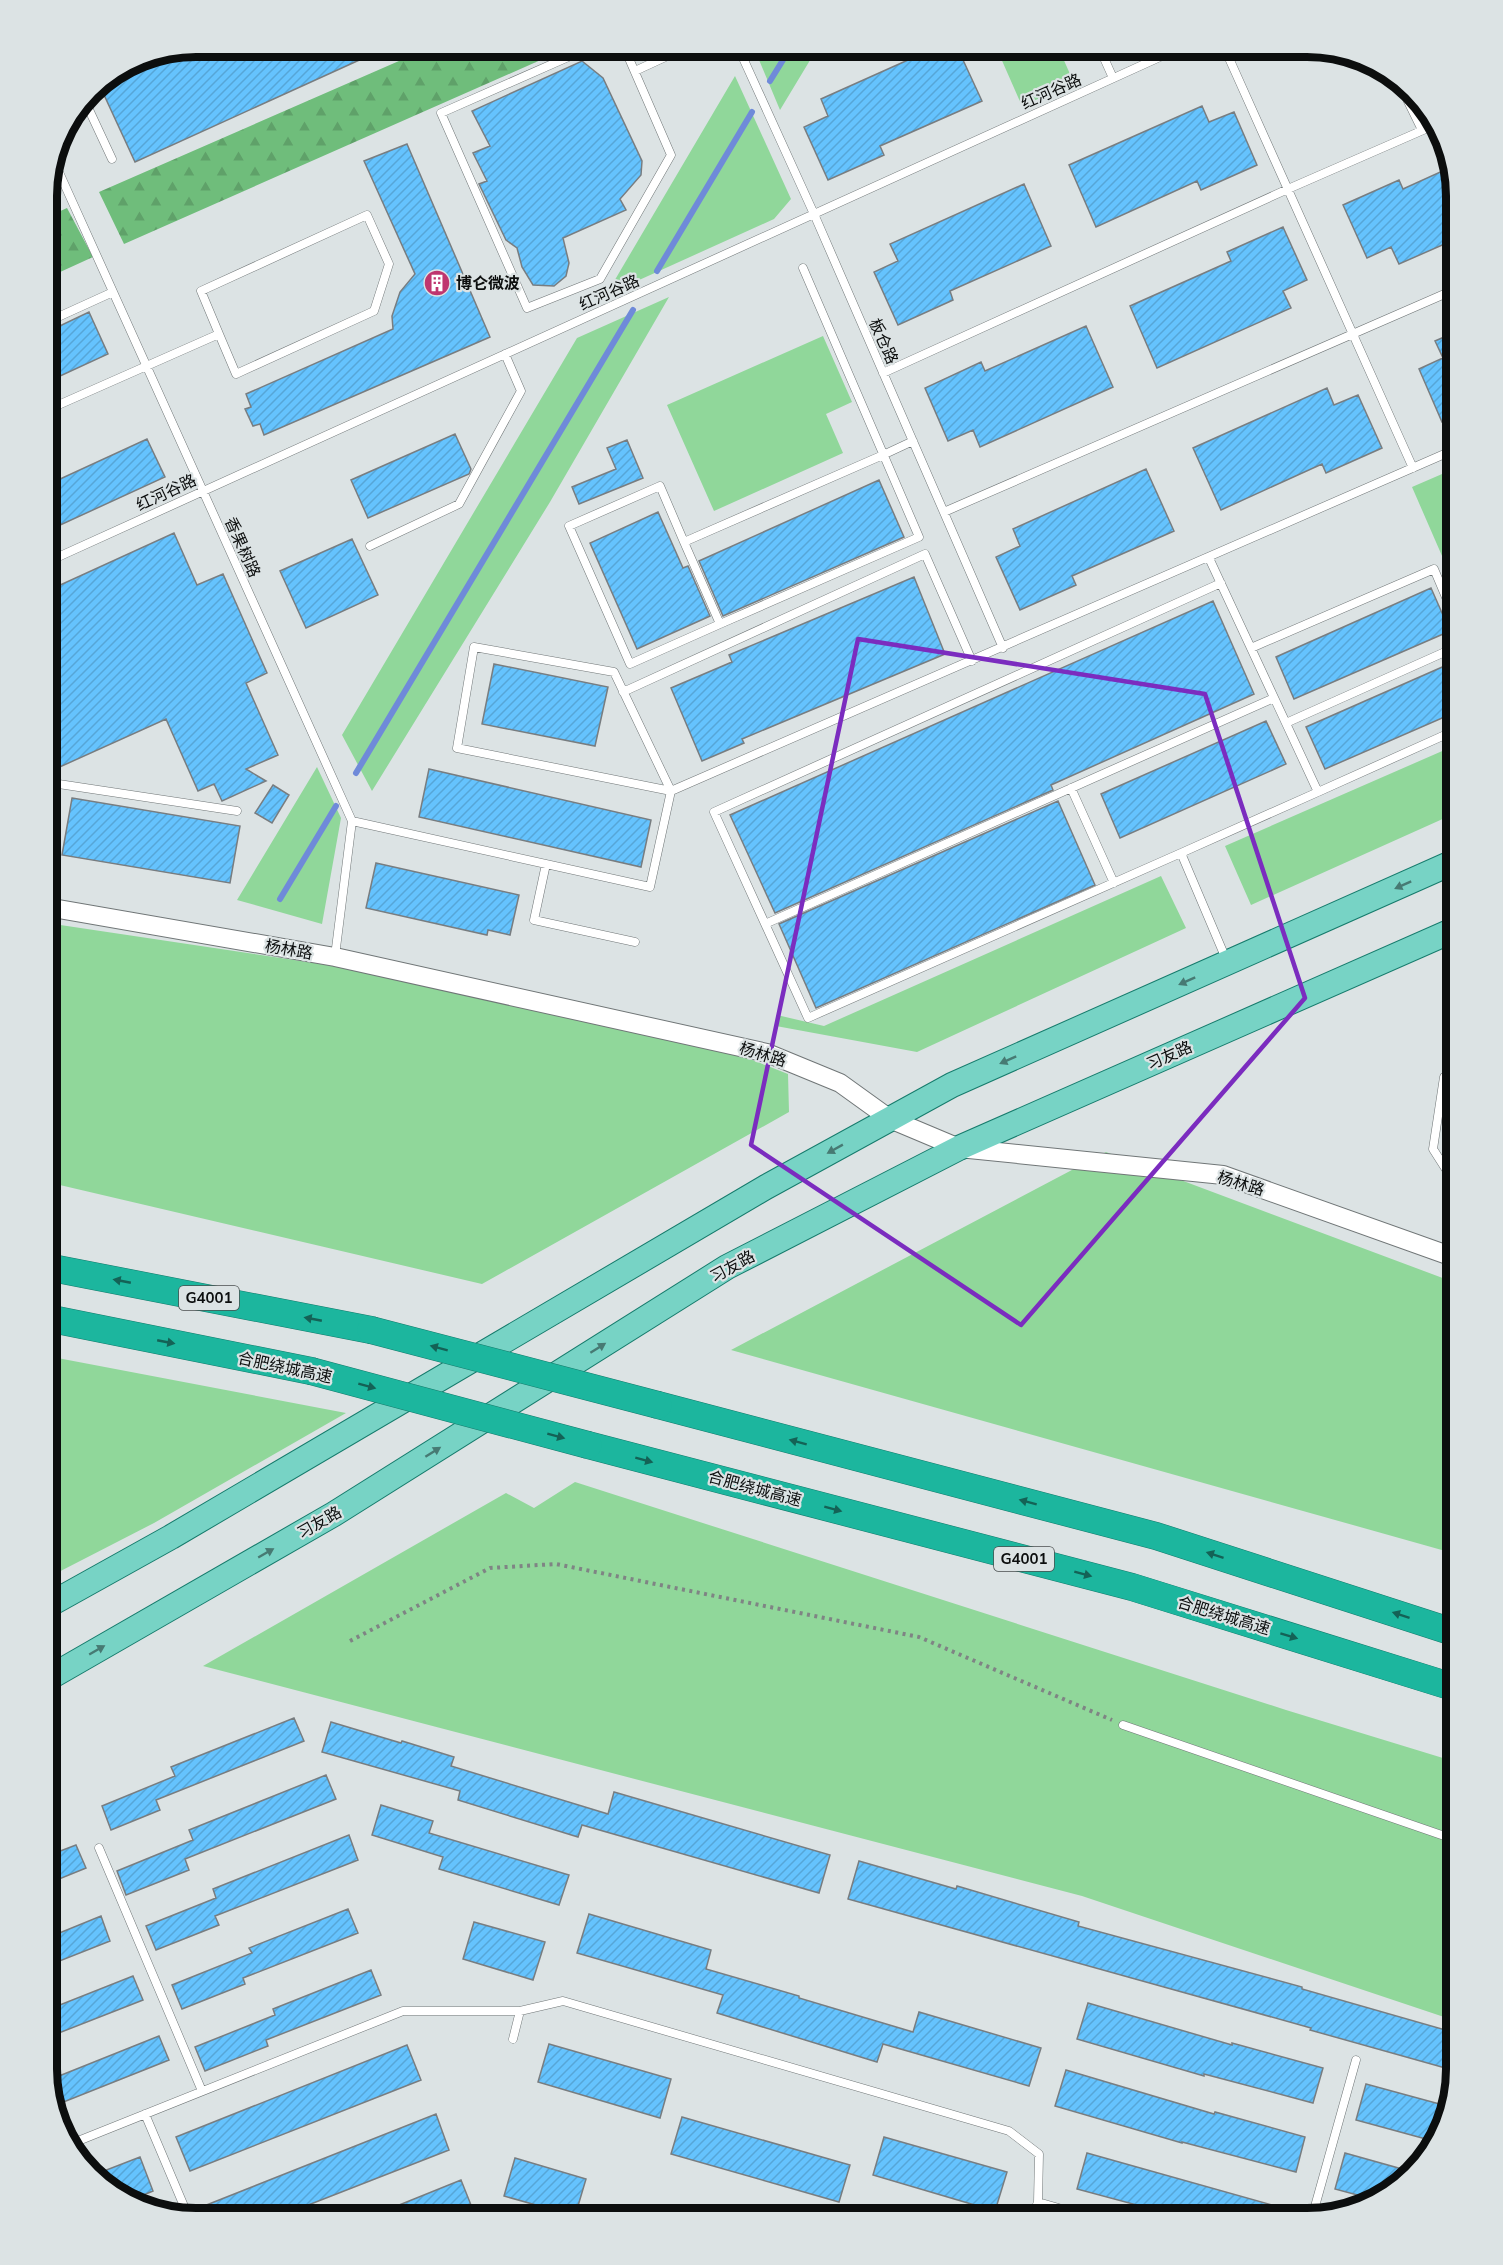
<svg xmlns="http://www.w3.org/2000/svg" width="1503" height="2265" font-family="Mulish,'Noto Sans SC',sans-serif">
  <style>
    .grass { fill: #90d79a }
    .forest { fill: url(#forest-firs) }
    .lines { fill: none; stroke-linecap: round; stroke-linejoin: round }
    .stream { stroke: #6f8ad9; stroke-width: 6 }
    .building { fill: url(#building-hatch); stroke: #787d80; stroke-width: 1.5 }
    .service-casing { stroke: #707677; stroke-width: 9 }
    .tertiary-casing { stroke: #707677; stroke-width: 20 }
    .primary-casing { stroke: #167b6c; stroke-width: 26 }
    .motorway-casing { stroke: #167b6c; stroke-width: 28 }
    .path { stroke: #7f8484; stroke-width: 4; stroke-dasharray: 3 4.5; stroke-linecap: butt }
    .service { stroke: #fff; stroke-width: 8 }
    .tertiary { stroke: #fff; stroke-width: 18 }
    .primary { stroke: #77d3c5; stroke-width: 24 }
    .motorway { stroke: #1cb69e; stroke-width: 27 }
    .motorway-bridge-casing { stroke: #167b6c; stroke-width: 28; stroke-linecap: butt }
    .motorway-bridge { stroke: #1cb69e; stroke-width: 27 }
    .oneway { fill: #477a73 }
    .oneway2 { fill: #146256 }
    .marked { fill: none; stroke: #7b2cbf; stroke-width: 4.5; stroke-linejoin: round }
    .labels { text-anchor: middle; stroke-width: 4.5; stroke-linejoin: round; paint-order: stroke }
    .shield { fill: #dce3e4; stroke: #4a4e4e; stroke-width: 1.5 }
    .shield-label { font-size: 15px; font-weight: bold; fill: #0c0e0e }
    .street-label { font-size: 16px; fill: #0c0e0e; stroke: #dce3e4 }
    .poi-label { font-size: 16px; font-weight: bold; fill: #0c0e0e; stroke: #dce3e4; text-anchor: start }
    .rim { fill: none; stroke: #0c0e0e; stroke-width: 8 }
  </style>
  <defs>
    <pattern id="forest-firs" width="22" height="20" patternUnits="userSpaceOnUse" patternTransform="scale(1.5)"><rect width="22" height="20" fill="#6fbd7b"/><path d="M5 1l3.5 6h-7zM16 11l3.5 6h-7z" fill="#5fa169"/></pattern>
    <pattern id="building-hatch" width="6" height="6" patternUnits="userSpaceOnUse" patternTransform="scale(1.5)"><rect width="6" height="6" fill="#65c3fe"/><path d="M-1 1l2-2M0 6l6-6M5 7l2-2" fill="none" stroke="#56a6d8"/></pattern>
  </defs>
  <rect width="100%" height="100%" fill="#dce3e4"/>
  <path class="grass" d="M753 47H818L780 110 754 48Z
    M996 47H1058L1074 83 1022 106Z
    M735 76 791 199 774 219 606 295Z
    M669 297 550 502 372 791 342 735 577 338Z
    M823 336 852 402 826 414 843 453 714 511 667 405Z
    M1456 468V588L1412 487Z
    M1456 745V813L1251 905 1225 846Z
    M317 767 341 818 322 924 237 900Z
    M1161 876 1186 928 917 1052 776 1026 777 1015 824 1026Z
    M47 923 401 976 732 1052 788 1074 789 1112 482 1284 47 1182Z
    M1106 1152 1456 1283V1554L731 1350Z
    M47 1356 346 1413 154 1523 47 1578Z
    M575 1482 1286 1710 1456 1762V2021L1082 1896 203 1666 506 1493 534 1508Z"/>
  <path class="forest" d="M431 47H570L124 244 99 192Z
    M67 208 93 257 47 278V217Z"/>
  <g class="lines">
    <path class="stream" d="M770 81 791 47
      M657 271 752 112
      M356 773 633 310
      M280 899 336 806"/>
  </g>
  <path class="building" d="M196 46 388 47 135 162 99 84 139 58Z
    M937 47H957L982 101 880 146 884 155 828 180 804 127 828 116 821 99Z
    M582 61 603 78 642 161 641 175 620 199 626 210 563 238 569 263 566 276 554 286 533 285 522 267 517 248 506 240 479 184 487 181 473 153 490 146 472 111Z
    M1202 106 1209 122 1234 112 1257 165 1201 190 1197 181 1096 227 1069 165Z
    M407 144 490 337 264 435 260 424 253 426 245 409 251 407 246 394 393 329 392 316 400 292 415 274 364 161Z
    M1449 168 1456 196V239L1399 264 1391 247 1367 258 1343 205 1399 180 1403 189Z
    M1024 184 1051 246 950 291 953 300 898 325 874 272 898 261 890 244Z
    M1283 227 1307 280 1283 291 1291 308 1157 368 1130 306 1231 261 1227 252Z
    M89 312 108 354 47 382V332Z
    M1086 326 1113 387 980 447 973 430 948 441 925 388 981 362 985 371Z
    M1456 332V416L1442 422 1419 369 1443 358 1435 341Z
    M1327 388 1334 405 1358 395 1382 448 1326 473 1322 464 1221 510 1193 448Z
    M455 434 471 469 469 474 368 518 351 480Z
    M147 439 165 477 47 531V485Z
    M627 440 643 478 579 504 572 487 616 469 607 448Z
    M1146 469 1174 531 1072 576 1076 585 1020 610 996 557 1020 546 1013 529Z
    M879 480 904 537 723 616 699 561Z
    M658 512 683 568 688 566 710 616 637 649 590 543Z
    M174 533 197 585 223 574 267 673 246 683 278 755 246 769 266 781 222 801 214 784 198 791 166 719 53 770 47 760V591Z
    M352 539 378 595 306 628 280 571Z
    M914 577 945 654 742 739 744 743 702 761 671 688 732 662 729 655Z
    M1431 588 1450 631 1294 699 1276 657Z
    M1213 601 1254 694 1051 785 1053 790 775 913 730 815Z
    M1456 661V712L1325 769 1306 727Z
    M494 664 608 687 595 746 482 724Z
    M1266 721 1286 764 1120 838 1101 794Z
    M429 769 651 820 641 867 419 817Z
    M273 785 289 795 272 823 255 813Z
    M72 798 240 826 230 883 62 855Z
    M1058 801 1095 885 816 1008 779 924Z
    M376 863 519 895 510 935 488 930 487 935 366 908Z
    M294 1718 304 1741 156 1800 160 1810 111 1830 102 1806 175 1776 171 1767Z
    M331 1722 401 1743 402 1741 454 1757 451 1766 608 1814 614 1792 830 1855 819 1893 582 1825 578 1837 458 1800 460 1791 322 1752Z
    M326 1775 336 1799 185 1859 189 1870 126 1895 117 1871 193 1840 189 1830Z
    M381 1805 433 1821 429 1833 569 1875 559 1905 439 1869 443 1857 372 1835Z
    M349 1835 358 1860 215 1916 219 1925 156 1950 146 1926 216 1898 213 1889Z
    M76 1845 86 1868 47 1884V1856Z
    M859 1861 956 1889 957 1886 1079 1922 1078 1926 1302 1987V1989L1456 2033V2071L1310 2030 1311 2028 848 1899Z
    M348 1909 358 1933 243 1978 245 1984 182 2009 172 1985 252 1953 249 1948Z
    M589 1914 711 1950 706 1969 799 1996V1998L913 2032 919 2012 1041 2048 1029 2086 883 2044 877 2062 717 2013 723 1995 577 1953Z
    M101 1916 110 1941 47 1966V1938Z
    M474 1922 545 1942 533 1980 463 1959Z
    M371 1970 381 1995 266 2040 268 2046 205 2071 195 2047 275 2015 273 2009Z
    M133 1976 143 2000 46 2038 47 2010Z
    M1088 2003 1232 2045V2043L1323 2068 1313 2103 1204 2074V2076L1077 2039Z
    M159 2036 169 2060 56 2105 49 2080Z
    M549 2044 671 2079 660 2118 538 2082Z
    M407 2045 421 2080 190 2171 176 2137Z
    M1066 2070 1214 2114 1215 2112 1305 2137 1296 2172 1182 2142V2143L1055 2106Z
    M1366 2084 1447 2106 1437 2142 1356 2120Z
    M436 2114 449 2150 275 2218H209L204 2206Z
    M682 2117 850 2165 839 2202 671 2154Z
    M884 2137 1007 2172 995 2211 873 2175Z
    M1087 2153 1304 2214 1303 2218H1185L1077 2189Z
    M1345 2153 1409 2171 1382 2199 1376 2200 1335 2189Z
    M140 2157 153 2191 129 2201 121 2198 96 2174Z
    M515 2158 586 2179 575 2216 504 2196Z
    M461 2180 475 2215 467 2218H367Z"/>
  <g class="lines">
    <defs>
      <path id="service" d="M591 47 441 113 527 308 600 279 671 155 624 47
        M738 47 814 214 1003 648
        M1099 47 1113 78
        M1224 47 1413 468
        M635 71 687 47
        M1400 85 1422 130
        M84 99 112 159
        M53 159 352 821 335 956
        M803 268 919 537 720 624 684 542 883 455 913 441
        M47 322 113 292
        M883 373 1288 189 1437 124
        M47 410 219 334 236 374 374 311 389 264 367 215 201 291 219 334
        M944 512 1456 289
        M684 542 660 486 569 526 630 664 720 624
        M370 546 459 504 521 391 505 354
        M1209 558 1318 792 1456 730
        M47 562 1182 47
        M1251 648 1434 569 1456 621
        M623 692 925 554 972 661
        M1286 723 1456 647
        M47 771 52 783
        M1071 788 1114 883
        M47 817 52 783 237 811
        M352 821 650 887 671 791 614 672 474 647 457 748 671 791 1456 449
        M1181 853 808 1018 714 812 1221 583
        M546 864 534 920 635 942
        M765 924 1274 698
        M1226 959 1181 853 1318 792
        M1456 1185 1433 1149 1444 1077 1456 1072
        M1123 1725 1456 1840
        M99 1848 202 2091
        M513 2039 520 2011
        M145 2114 189 2218
        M68 2145 403 2011H520L563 2001 1009 2131 1039 2154 1038 2202 1093 2218
        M1312 2217 1356 2060
        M1032 2218 1038 2202"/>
      <path id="tertiary" d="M47 907 335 957 767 1053 840 1083 890 1119 959 1148 1223 1175 1456 1258"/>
      <path id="primary" d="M47 1606 171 1537 766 1187 952 1085 1456 861
        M47 1679 334 1514 727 1267 959 1148 1456 929"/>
      <path id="motorway" d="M47 1267 371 1330
        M47 1318 311 1371
        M658 1405 1156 1536 1456 1633
        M588 1445 1132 1587 1456 1688"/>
    </defs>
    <use href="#service" class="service-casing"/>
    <use href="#tertiary" class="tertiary-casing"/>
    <use href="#primary" class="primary-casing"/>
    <use href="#motorway" class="motorway-casing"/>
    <path class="path" d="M350 1641 490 1568 556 1564 919 1637 1112 1720"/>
    <use href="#service" class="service"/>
    <use href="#tertiary" class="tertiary"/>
    <use href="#primary" class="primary"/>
    <use href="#motorway" class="motorway"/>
    <defs>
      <path id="motorway-bridge" d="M371 1330 658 1405
        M311 1371 588 1445"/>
    </defs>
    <use href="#motorway-bridge" class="motorway-bridge-casing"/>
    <use href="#motorway-bridge" class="motorway-bridge"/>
  </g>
  <defs><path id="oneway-solid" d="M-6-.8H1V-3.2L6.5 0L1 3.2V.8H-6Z" transform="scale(1.5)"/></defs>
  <g class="oneway">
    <use href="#oneway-solid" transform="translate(1403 885) rotate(156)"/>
    <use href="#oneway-solid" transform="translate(1187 981) rotate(156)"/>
    <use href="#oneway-solid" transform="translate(1008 1060) rotate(156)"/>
    <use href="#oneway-solid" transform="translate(835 1149) rotate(151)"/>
    <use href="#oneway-solid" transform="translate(598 1348) rotate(-32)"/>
    <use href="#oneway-solid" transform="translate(433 1452) rotate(-32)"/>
    <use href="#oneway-solid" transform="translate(266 1553) rotate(-30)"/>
    <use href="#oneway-solid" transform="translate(97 1650) rotate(-30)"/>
  </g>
  <g class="oneway2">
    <use href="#oneway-solid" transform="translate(122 1281) rotate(-169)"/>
    <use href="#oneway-solid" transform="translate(313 1319) rotate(-169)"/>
    <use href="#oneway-solid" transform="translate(166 1342) rotate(11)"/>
    <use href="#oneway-solid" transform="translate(439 1348) rotate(-165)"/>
    <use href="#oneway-solid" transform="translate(367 1386) rotate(15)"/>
    <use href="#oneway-solid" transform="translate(556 1436) rotate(15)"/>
    <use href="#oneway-solid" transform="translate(798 1442) rotate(-165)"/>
    <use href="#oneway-solid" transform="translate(644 1460) rotate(15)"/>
    <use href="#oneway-solid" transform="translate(1028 1502) rotate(-165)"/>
    <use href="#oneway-solid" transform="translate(833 1509) rotate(15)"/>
    <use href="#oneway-solid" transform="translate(1215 1555) rotate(-162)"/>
    <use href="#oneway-solid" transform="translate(1083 1574) rotate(15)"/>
    <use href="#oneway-solid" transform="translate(1401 1615) rotate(-162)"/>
    <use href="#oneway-solid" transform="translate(1289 1636) rotate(17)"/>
  </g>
  <path class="marked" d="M858 639 1205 694 1305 998 1021 1325 751 1145Z"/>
  <defs>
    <symbol id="building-disc" viewBox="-11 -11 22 22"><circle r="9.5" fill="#bf356e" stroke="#dce3e4"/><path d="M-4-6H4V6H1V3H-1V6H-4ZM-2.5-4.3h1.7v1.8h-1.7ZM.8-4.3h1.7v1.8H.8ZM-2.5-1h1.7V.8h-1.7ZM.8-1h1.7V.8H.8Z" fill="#fff"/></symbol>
  </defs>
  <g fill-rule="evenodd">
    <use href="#building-disc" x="422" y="268" width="30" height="30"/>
  </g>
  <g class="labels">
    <g class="shield">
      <rect x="179" y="1286" width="60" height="24" rx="4.5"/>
      <rect x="994" y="1547" width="60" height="24" rx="4.5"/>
    </g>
    <g class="shield-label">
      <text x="209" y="1303">G4001</text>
      <text x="1024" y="1564">G4001</text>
    </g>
    <g class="street-label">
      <text transform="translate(1051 91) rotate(-24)" y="6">红河谷路</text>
      <text transform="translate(609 292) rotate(-24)" y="6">红河谷路</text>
      <text transform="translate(884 341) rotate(66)" y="6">板仓路</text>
      <text transform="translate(166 492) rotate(-25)" y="6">红河谷路</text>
      <text transform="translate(243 547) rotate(66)" y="6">香果树路</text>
      <text transform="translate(289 949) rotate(10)" y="6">杨林路</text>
      <text transform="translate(763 1054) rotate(17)" y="6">杨林路</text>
      <text transform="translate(1169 1055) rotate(-24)" y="6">习友路</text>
      <text transform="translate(1241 1183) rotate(17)" y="6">杨林路</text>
      <text transform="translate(732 1266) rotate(-29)" y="6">习友路</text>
      <text transform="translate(285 1367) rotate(12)" y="6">合肥绕城高速</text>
      <text transform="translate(755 1488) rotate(15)" y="6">合肥绕城高速</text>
      <text transform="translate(319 1522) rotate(-30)" y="6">习友路</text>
      <text transform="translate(1224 1615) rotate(17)" y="6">合肥绕城高速</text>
    </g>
    <g class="poi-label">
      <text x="456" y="289">博仑微波</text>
    </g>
  </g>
  <path d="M0 0H1503V2265H0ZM196 57H1307A139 139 0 0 1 1446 196V2069A139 139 0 0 1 1307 2208H196A139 139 0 0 1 57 2069V196A139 139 0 0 1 196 57Z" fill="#dce3e4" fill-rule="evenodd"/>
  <path class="rim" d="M196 57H1307A139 139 0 0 1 1446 196V2069A139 139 0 0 1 1307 2208H196A139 139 0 0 1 57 2069V196A139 139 0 0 1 196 57Z"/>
</svg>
